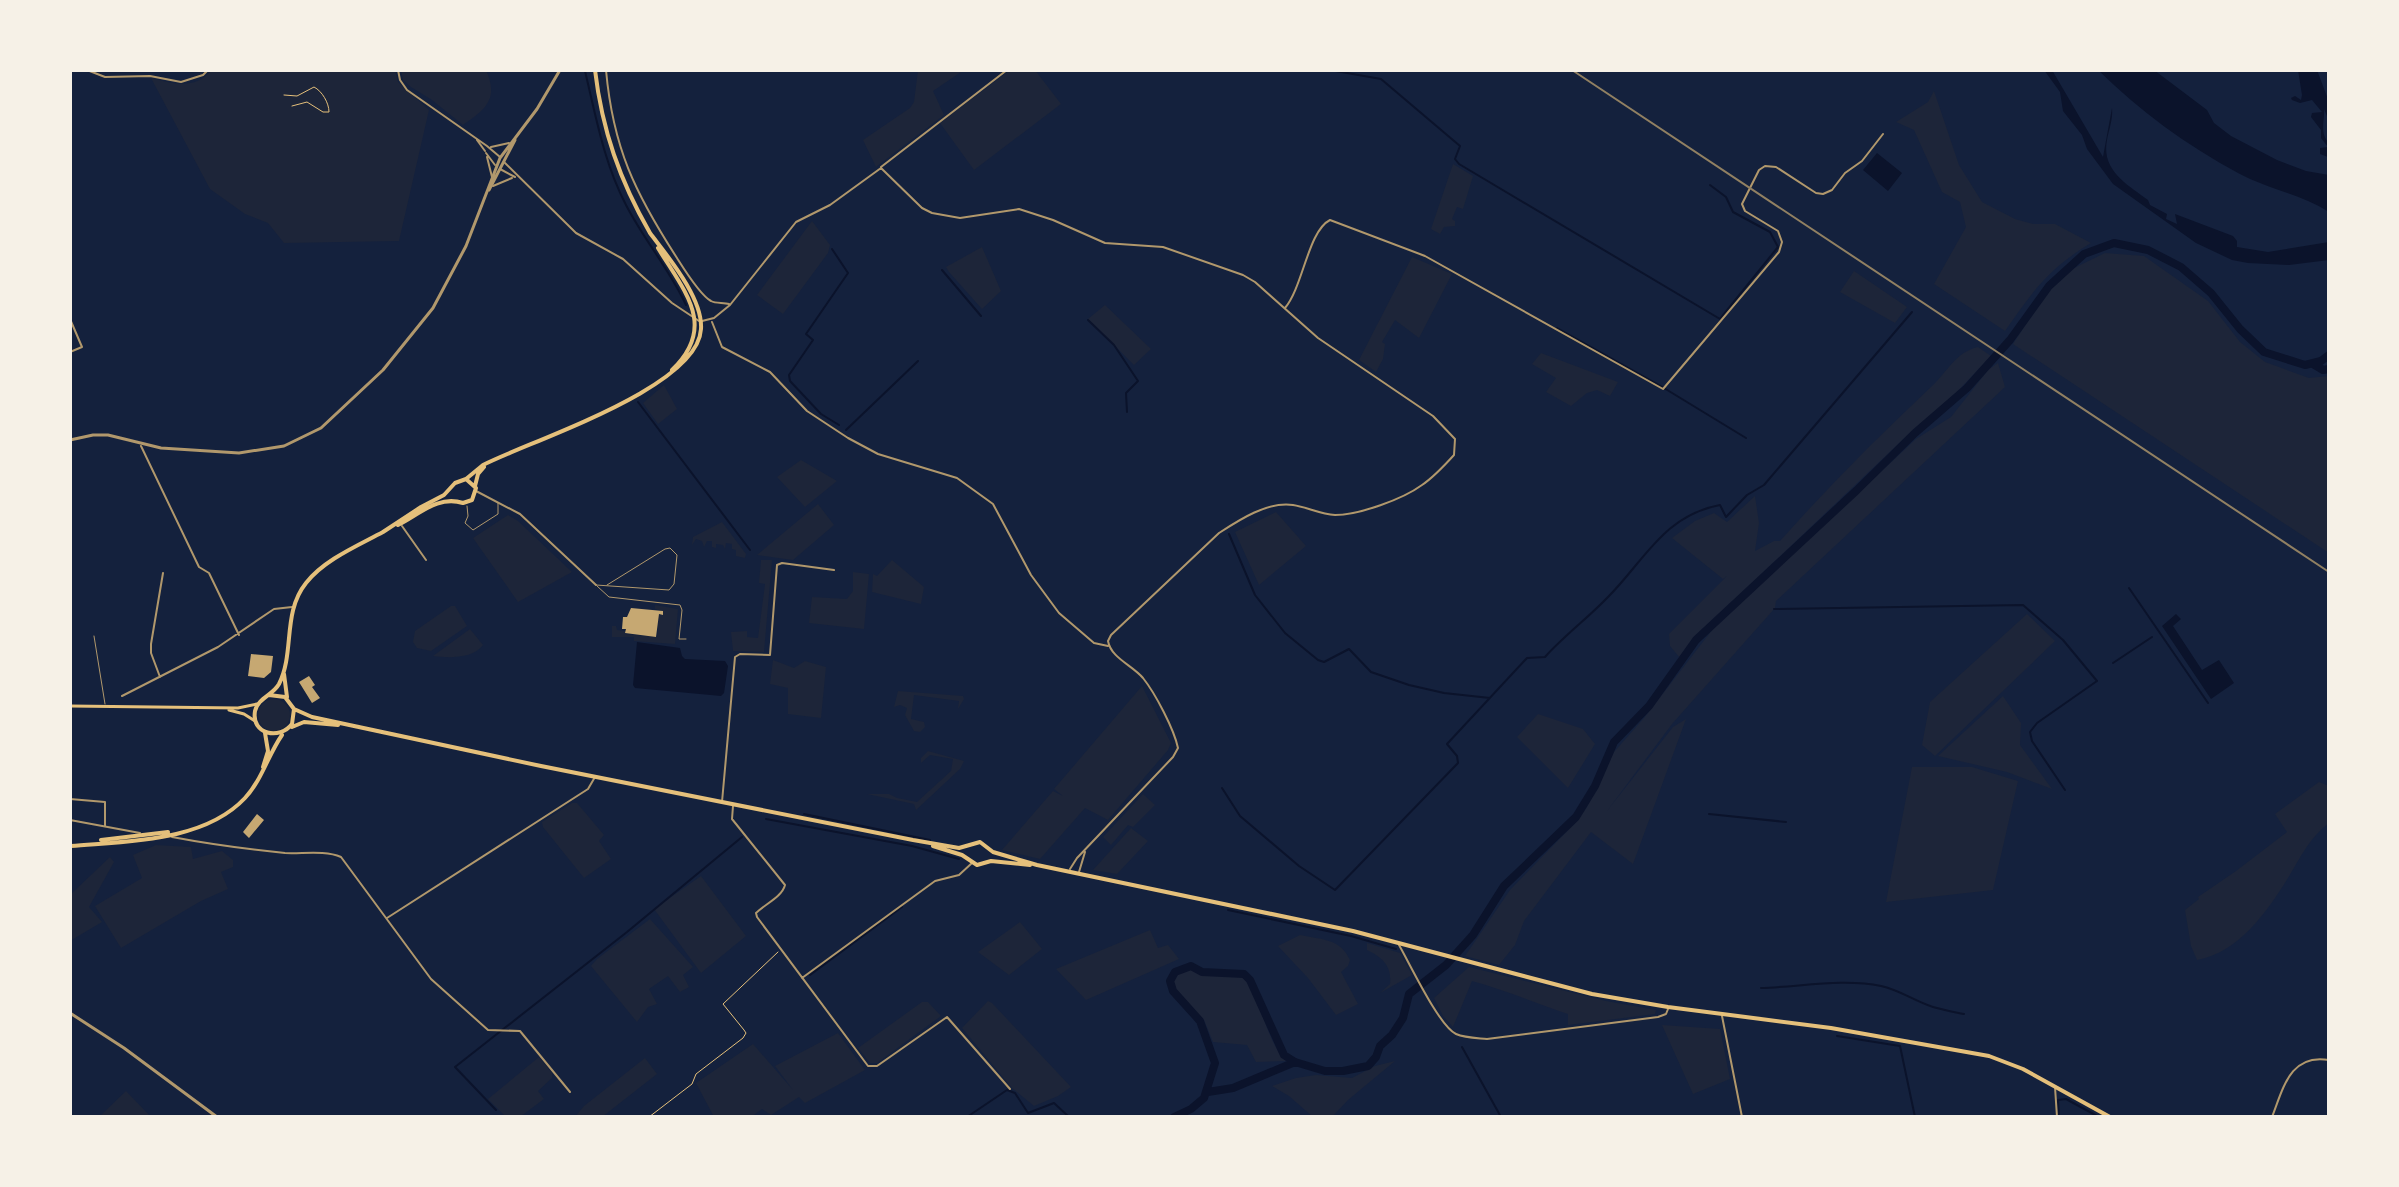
<svg xmlns="http://www.w3.org/2000/svg" width="2399" height="1187" font-family="'Fira Sans',sans-serif">
  <style>
    .green { fill: #1d2539 }
    .water { fill: #0b132b }
    .lines { fill: none; stroke-linecap: round; stroke-linejoin: round }
    .stream { stroke: #0b132b; stroke-width: 2 }
    .river { stroke: #0b132b; stroke-width: 8 }
    .building { fill: #c6a872 }
    .path { stroke: #e5c07b; stroke-width: 1 }
    .service { stroke: #b1986c; stroke-width: 1 }
    .minor { stroke: #b1986c; stroke-width: 2 }
    .tertiary { stroke: #b1986c; stroke-width: 3 }
    .secondary { stroke: #e5c07b; stroke-width: 3 }
    .primary { stroke: #e5c07b; stroke-width: 4 }
    .rail { stroke: #918062; stroke-width: 2 }
  </style>
  <rect width="100%" height="100%" fill="#14213d"/>
  <path class="green" d="M212 70H395L398 82 429 110 399 241 284 243 268 223 245 214 210 189 151 78C174 84 195 90 212 70Z
    M401 70H486C499 99 486 109 463 125L432 100 411 87 403 80Z
    M918 70H964L933 91 944 115 876 167 863 140 910 108 914 102Z
    M1010 70H1035L1061 104 974 170 940 123Z
    M1934 91 1959 165 1982 202 2015 219 2033 224H2055L2091 243C2049 268 2032 292 2005 331L1934 284 1966 227 1960 202 1942 192 1914 130 1896 122 1928 102Z
    M1453 164 1473 176 1463 209 1457 207 1452 219 1455 221V226L1444 227 1440 234 1431 229Z
    M812 221 830 245 828 253 783 314 757 295Z
    M982 247 1001 291 982 309 949 272 946 267Z
    M2105 253 2144 256 2208 301 2240 342 2265 362 2309 378 2329 376V553L2013 344 2044 296 2070 270Z
    M1412 257 1452 274 1419 338 1395 320 1382 342 1385 344 1383 359 1376 372 1359 360Z
    M1854 271 1907 307 1895 323 1840 292Z
    M1105 305 1151 349 1134 365 1088 319Z
    M1978 347 1991 356 1955 394 1914 429 1693 639 1680 658 1670 646 1669 634 1727 576 1723 579 1672 538 1695 521 1714 513 1727 522 1755 496 1759 523 1755 551 1774 541H1780C1828 487 1879 436 1932 386 1948 371 1956 352 1978 347Z
    M1541 353 1618 382 1610 396 1597 390 1587 393 1571 406 1546 392 1556 378 1532 364Z
    M1998 363 2005 387 1776 601 1775 608 1672 724 1607 811 1673 727 1686 719 1633 864 1591 832 1524 921 1515 945 1499 965 1465 956 1510 890 1577 821 1587 807 1614 752 1644 718 1716 625 1916 439 1951 417 1988 370Z
    M664 385 677 409 658 424 643 403Z
    M801 460 837 481 805 507 777 477Z
    M818 504 834 525 793 560 757 555Z
    M1276 512 1306 546 1259 585 1235 532Z
    M508 515 518 521 572 572 518 602 473 538Z
    M722 522 746 554 745 558 736 556V550L732 549V544L726 543 725 549 723 545 716 544V548L712 547V541H707L704 547 702 541 696 539 692 545 693 537Z
    M761 560H772L764 652 733 651 731 632 747 631V637L758 638 765 584 759 583Z
    M892 560 924 587 921 604 872 592 873 574 877 576Z
    M853 572 869 574 864 629 809 623 812 597 847 599 853 591Z
    M655 605 678 609 675 644 634 641V637H612V626H616L617 630 625 631V634L657 637 659 615H663V611L655 609Z
    M451 606H455L467 626 431 651 417 648 413 642 415 631Z
    M2027 614 2055 641 1935 756 1922 745 1930 702Z
    M470 629 483 645C473 659 448 658 433 656Z
    M773 660 794 668 805 661 826 667 821 718 788 714V688L770 684Z
    M1142 686 1171 743 1168 750 1108 820 1085 808 1040 859 1002 850 1053 791 1063 796 1054 789Z
    M898 691 963 696 964 699 958 709 959 701 914 695 911 719 924 722 925 727 920 732 914 731 905 715 907 708 900 705 894 707Z
    M2003 696 2021 723 2020 745 2052 789 2007 772 1938 756Z
    M258 715a16 16 0 1 1 32 0a16 16 0 1 1-32 0Z
    M1538 714 1583 729 1595 744 1568 788 1517 737Z
    M928 751 964 761 960 769 916 810 914 804 867 794H889L897 798 917 802 951 771 953 759 930 755 921 763V758Z
    M1912 767H1972L2018 781 1993 890 1886 902Z
    M2319 782 2329 786V823C2310 837 2300 858 2288 878 2267 912 2238 953 2197 960L2191 946 2185 910 2199 899 2198 897 2236 871 2287 832 2275 814Z
    M1143 794 1155 805 1133 827 1128 825 1111 845 1103 837Z
    M572 803H577L604 835 599 841 611 859 584 878 543 827 542 822Z
    M1131 828 1148 841 1117 874 1093 870Z
    M156 845 191 847 193 859 222 851 233 860V867L221 872 228 889 201 901 121 948 95 906 142 878 133 855Z
    M110 857 114 862 89 907 102 922 70 941V895Z
    M701 876 746 936 701 973 654 909Z
    M650 919 693 967 683 975 689 987 680 992 668 976 649 989 657 1004 648 1007 637 1022 591 966 597 959Z
    M1020 922 1042 949 1009 975 978 952Z
    M1150 930 1158 948 1168 945 1179 959 1086 1000 1056 969Z
    M1300 935C1322 940 1340 938 1350 960L1348 966 1341 972 1358 1004 1336 1015 1308 978 1278 946Z
    M1367 943 1400 953 1412 975 1380 993 1390 984C1392 966 1382 957 1367 950Z
    M1469 967 1606 1001 1656 1010 1655 1014 1568 1025V1014C1535 1003 1505 990 1472 981L1453 1027 1443 1016 1434 998Z
    M1191 969 1201 975 1242 977C1259 990 1266 1042 1286 1061L1256 1062 1247 1045 1213 1042 1204 1020 1175 990 1173 982 1177 974Z
    M988 1001 992 1003 1071 1087 1058 1096 1034 1106 1012 1088 962 1028Z
    M922 1002H928L941 1016 877 1063H870L858 1048Z
    M1662 1025 1720 1029 1730 1079 1693 1094Z
    M838 1033 865 1070 805 1103 799 1097 771 1115 762 1109 751 1117H714L696 1083 753 1044 793 1090 775 1066Z
    M539 1057 552 1073V1078L538 1091 544 1099 520 1117H506L488 1099Z
    M645 1058 657 1074 602 1117H575L584 1106Z
    M1395 1061 1348 1100 1332 1117H1313L1289 1096 1272 1086 1296 1078 1316 1075 1352 1078 1375 1066Z
    M126 1091 151 1117H99Z"/>
  <path class="water" d="M2044 70H2052L2103 157 2112 108C2113 120 2109 129 2107 140 2101 171 2128 185 2148 200L2150 205 2167 214 2166 219 2177 224 2175 214 2233 236 2237 241V247L2268 252 2329 242V260L2289 265 2248 263 2232 260 2196 243 2113 184 2087 149 2082 135 2063 111 2060 92Z
    M2098 70H2154L2207 110 2214 123 2231 136 2277 160 2306 171 2329 175V212C2301 194 2267 189 2238 173 2186 145 2140 111 2098 70Z
    M2298 70H2317L2329 102V121L2324 109C2325 120 2319 133 2329 143L2328 157 2320 154V148L2328 147 2321 138V130L2311 117 2312 113 2322 112 2312 100 2300 103 2292 100 2291 98 2295 96 2301 100 2302 95Z
    M1877 153 1902 173 1888 191 1863 170Z
    M2176 614 2181 619 2173 626 2202 670 2219 660 2234 683 2211 699 2162 626Z
    M637 642 680 648 682 656 685 659 725 661 728 666 724 693 721 696 635 688 633 685Z"/>
  <g class="lines">
    <path class="stream" d="M1330 70 1381 79 1460 146 1455 159 1459 164 1720 319 1778 247 1770 232 1733 212 1726 197 1710 185
      M585 71C596 117 604 163 626 205 644 240 670 270 686 305
      M832 249 848 273 806 334 813 340 789 375 790 381 821 414 839 425
      M942 270 981 316
      M1088 320 1114 345 1138 381 1126 393 1127 412
      M1557 328 1659 385 1746 438
      M638 402 750 550
      M846 430 918 361
      M1229 534 1255 595 1285 633 1318 660 1324 662 1349 649 1371 672 1409 685 1444 693 1490 698
      M2129 588 2208 703
      M1774 609 2023 605 2063 640 2097 681 2037 723 2030 732 2032 741 2065 790
      M2113 663 2152 637
      M1222 788 1240 816 1299 866 1335 890 1458 763 1457 756 1447 744 1527 658 1545 657C1565 635 1588 618 1608 597 1645 560 1663 516 1720 505L1726 517 1747 495 1764 485 1912 312
      M804 814 930 840
      M1709 814 1786 822
      M766 819 912 846 959 859
      M1228 910 1351 936 1396 949
      M810 975 902 907
      M1761 988C1800 987 1843 978 1881 986 1900 990 1914 1001 1933 1007 1943 1010 1954 1012 1964 1014
      M1837 1036 1900 1046 1915 1117
      M1462 1047 1501 1117
      M496 1110 455 1067 627 932 742 837
      M967 1117 1007 1090 1015 1093 1028 1113 1054 1103 1069 1117
      M2059 1117 2058 1100 2066 1099 2099 1117"/>
    <path class="river" d="M2313 364 2323 370 2329 369
      M1208 1092 1233 1088 1295 1062
      M1174 1117 1191 1109 1204 1098 1215 1063 1200 1021 1173 991 1170 981 1175 972 1191 966 1202 972 1244 974 1250 980 1284 1055 1295 1062 1325 1071H1343L1368 1066 1376 1057 1380 1046 1392 1035 1403 1018 1409 994 1446 965 1473 935 1504 886 1576 817 1595 786 1614 742 1649 706 1696 640 1857 490 1915 433 1967 388 2010 340 2049 286 2084 254 2114 243 2148 250 2181 267 2211 293 2240 329 2264 352 2305 365 2321 361 2329 355"/>
  </g>
  <path class="building" d="M631 608 663 611V615L659 614 656 637 625 633 626 629H622L623 617H627Z
    M251 654 273 656 271 672 264 678 248 676Z
    M309 676 315 685 312 687 320 698 312 703 299 682Z
    M257 814 264 820 249 838 243 832Z"/>
  <g class="lines">
    <path class="path" d="M284 95 297 96 314 87C322 91 329 103 329 112H323L307 102 292 106
      M649 1117 692 1084 696 1074 743 1038 746 1033 744 1030 723 1004 778 952"/>
    <path class="service" d="M467 506 468 516 465 523 473 530 498 514V503
      M596 585 669 590 674 584 677 555 670 548 665 549 607 585
      M597 586 609 597 680 605 682 610 679 639H686
      M94 636 105 704"/>
    <path class="minor" d="M87 70 105 77 150 76 181 82 203 75 208 70
      M398 70 400 80 407 90 487 146 500 157
      M606 70C613 148 635 193 677 258 684 269 700 295 711 301 716 304 724 302 729 304
      M477 140 485 151
      M491 147 509 143
      M486 153 495 165
      M487 157 492 177
      M504 162 576 233 623 259 672 303 699 321
      M881 167 1007 70
      M500 169 515 177
      M493 186 512 178
      M1285 308C1303 287 1308 231 1330 220L1425 256 1663 389 1779 252 1782 242 1778 231 1745 211 1742 204 1759 170 1765 166 1776 167 1816 193 1823 194 1832 190 1845 173 1862 161 1883 134
      M70 319 82 347 70 352
      M702 321 714 318 730 305 796 222 830 205 881 168 922 208 932 213 960 218 1019 209 1053 220 1105 243 1163 247 1243 275 1255 282 1318 338 1433 416 1455 439 1454 455C1444 466 1434 477 1422 485 1403 499 1359 515 1335 515 1320 514 1307 507 1293 505 1268 501 1239 520 1219 533L1111 635 1108 641C1111 658 1132 665 1143 678 1155 693 1174 729 1178 748L1173 757 1077 858 1070 869
      M712 322 722 347 770 372 807 411 848 438 878 454 957 478 993 504 1031 575 1059 613 1094 643 1108 646
      M141 446 199 567 209 573 239 635
      M476 491 520 514 596 585
      M402 526 426 560
      M160 677 151 653V644L163 573
      M122 696 218 647 274 609 292 607
      M70 799 105 802V825
      M722 802 735 657 740 654 770 655 777 565 782 563 834 570
      M733 806 732 819 785 885C782 897 765 904 756 913L757 917 868 1066H877L947 1017 1010 1089
      M70 820 140 833
      M172 837C209 844 246 849 285 853 302 854 325 850 341 857L431 979 488 1030 520 1031 570 1092
      M1079 872 1085 852
      M387 918 588 789 595 777
      M1399 945C1410 964 1439 1026 1456 1034 1465 1038 1477 1038 1487 1039L1658 1017 1666 1014 1668 1009
      M802 978 935 881 959 875 972 863
      M1722 1016 1742 1117
      M2055 1087 2057 1117
      M2272 1117C2283 1089 2290 1053 2329 1060"/>
    <path class="tertiary" d="M489 190 515 140
      M70 440 93 435H108L161 448 239 453 284 446 321 428 383 370 433 308 466 246 500 158 537 109 560 70
      M70 1013 124 1048 217 1117"/>
    <path class="secondary" d="M70 706 238 708 257 704
      M229 710 244 714 255 721"/>
    <path class="primary" d="M595 70C602 130 620 181 650 233
      M658 248C684 291 718 326 672 370
      M475 486 478 474 484 467
      M398 525C420 514 438 495 463 503L472 500 476 488 466 479
      M383 532 421 507 444 495 455 483 466 479 483 465C532 440 698 388 701 329 703 298 668 257 650 233
      M284 674 287 697
      M269 695 285 697 294 709 292 724C280 740 251 735 255 711 258 698 273 695 279 684 295 652 282 613 306 583 324 560 357 546 383 532
      M294 709 312 717 541 766 913 840 959 848 980 842 993 852 1037 865 1353 931 1592 994 1668 1007 1831 1028 1989 1056 2023 1069 2110 1117
      M292 727 304 722 338 725
      M263 767 268 751 265 733
      M101 840 168 832
      M71 846C127 841 204 842 245 798 262 780 268 755 282 735
      M933 846 962 855 977 865 991 861 1030 865"/>
    <path class="rail" d="M1572 70 2329 572"/>
  </g>
  <rect width="2399" height="1187" fill="none" stroke="#f6f1e7" stroke-width="144"/>
</svg>
